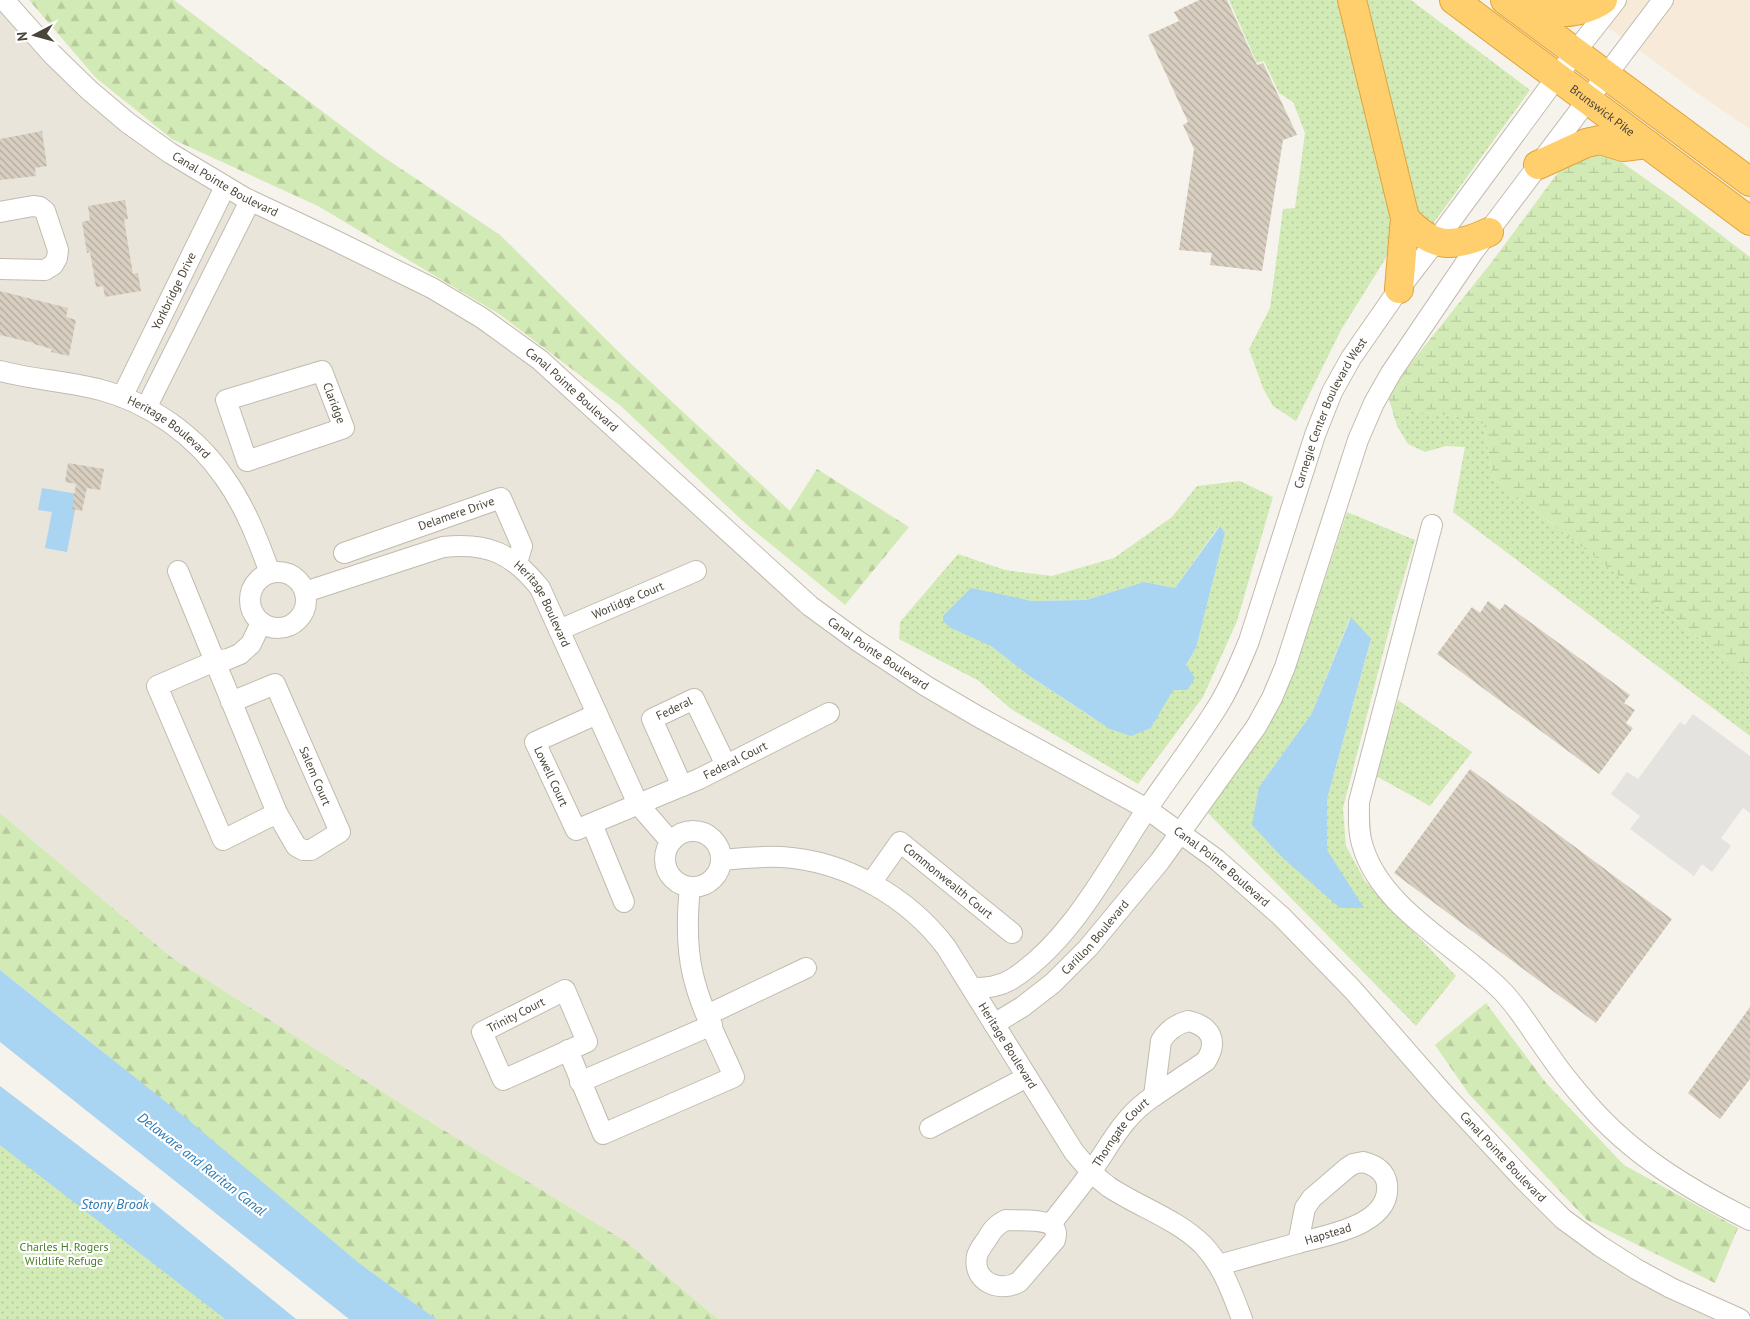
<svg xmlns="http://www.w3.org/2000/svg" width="1750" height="1319" font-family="'PT Sans',sans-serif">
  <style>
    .residential { fill: #eae5da }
    .commercial { fill: #f7ead8 }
    .grass { fill: url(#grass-dots); fill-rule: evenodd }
    .forest { fill: url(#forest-firs) }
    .wetland { fill: url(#wetland-marsh) }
    .parking { fill: #e5e3e0 }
    .water { fill: #a9d4f2 }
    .building { fill: url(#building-back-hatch) }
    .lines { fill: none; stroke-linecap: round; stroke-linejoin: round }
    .minor-casing { stroke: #c2bbae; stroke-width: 22 }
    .highway-casing { stroke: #e0a43c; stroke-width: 30 }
    .minor { stroke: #fff; stroke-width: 20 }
    .highway { stroke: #ffcf6e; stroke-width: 28 }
    .labels { text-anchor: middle; stroke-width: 4.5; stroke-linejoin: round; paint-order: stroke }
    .street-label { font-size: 12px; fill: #4b4439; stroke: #fff }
    .park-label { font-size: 12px; fill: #4a7f2a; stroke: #fff }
    .water-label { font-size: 14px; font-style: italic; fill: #2e7ab2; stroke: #fff }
  </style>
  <defs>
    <pattern id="grass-dots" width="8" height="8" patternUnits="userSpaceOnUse" patternTransform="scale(1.25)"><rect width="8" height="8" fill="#d2eab5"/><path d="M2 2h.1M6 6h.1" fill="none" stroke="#b6ca9c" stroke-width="1.8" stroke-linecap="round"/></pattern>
    <pattern id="forest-firs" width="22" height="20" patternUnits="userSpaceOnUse" patternTransform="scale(1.25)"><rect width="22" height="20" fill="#d2eab5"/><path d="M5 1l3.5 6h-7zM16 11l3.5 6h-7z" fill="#b6ca9c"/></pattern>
    <pattern id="wetland-marsh" width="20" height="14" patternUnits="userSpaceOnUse" patternTransform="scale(1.25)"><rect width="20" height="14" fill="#d2eab5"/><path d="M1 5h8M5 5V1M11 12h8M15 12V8" fill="none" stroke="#b6ca9c"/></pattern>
    <pattern id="building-back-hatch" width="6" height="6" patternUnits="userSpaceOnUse" patternTransform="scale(1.25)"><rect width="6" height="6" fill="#d8cfc1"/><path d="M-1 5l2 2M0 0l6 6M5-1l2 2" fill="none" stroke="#b1aa9e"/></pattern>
  </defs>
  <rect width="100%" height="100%" fill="#f6f3ec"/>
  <path class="residential" d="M0 0 128 123 482 318 810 606 1216 859 1563 1219 1740 1319H718L625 1241 419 1115 171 957 0 813Z"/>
  <path class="commercial" d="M1571 0H1750V129L1700 95Z"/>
  <path class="grass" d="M1229 0H1340L1392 215V248L1341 330 1296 421 1273 406 1263 388 1249 349 1270 308 1283 209 1295 208 1305 133 1293 102 1279 93 1264 61 1257 63Z
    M1363 0H1411L1530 90 1430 228 1416 217Z
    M1412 411 1483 420 1493 478 1750 678V736L1453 512 1465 447 1446 446 1425 452 1408 444 1397 426Z
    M1240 481 1273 497 1237 621 1203 697 1138 784 1011 709 979 681 899 639 900 622 958 554 1005 570 1052 576 1114 558 1172 517 1197 486ZM1219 526 1225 533 1196 648 1151 728 1091 717 1028 675 991 646 971 589 1032 601 1086 600 1144 582 1175 588Z
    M1347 512 1415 540 1396 603 1343 808 1346 846 1365 881 1456 976 1416 1026 1205 810 1263 727 1299 658ZM1350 618 1371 640 1327 799V850L1259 787 1312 713Z
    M1398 700 1472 752 1430 806 1376 776Z
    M0 1126 260 1319H0Z"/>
  <path class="forest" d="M29 0H174L379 154 500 235 627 360 790 511 817 469 909 527 845 605 746 524 622 407 499 314 318 206 172 139 96 78Z
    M0 813 171 957 419 1115 625 1241 718 1319H436L359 1263 86 1038 0 970Z
    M1486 1003 1546 1083 1624 1165 1738 1228 1715 1283 1587 1220 1469 1094 1435 1045Z"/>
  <path class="wetland" d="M1603 149 1674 199 1750 257V678L1493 478 1483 420 1412 411 1397 426 1387 393 1491 263 1562 167Z"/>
  <path class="parking" d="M1693 714 1750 756V813L1743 808 1721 838 1731 846 1712 872 1702 864 1694 876 1630 829 1640 816 1611 794 1627 772 1638 779 1680 722 1685 725Z"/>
  <path class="water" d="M42 488 78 494 67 552 45 548 52 512 38 510Z
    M1220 526 1225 533 1196 648 1186 665 1195 678 1187 690H1173L1151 728 1131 736 1110 729 1028 675 991 646 951 628 943 621V616L971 588 1032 601 1086 600 1144 582 1175 588Z
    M1351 617 1371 639 1327 799V850L1364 908H1340L1284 859 1252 825 1259 787 1312 713Z
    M0 970 186 1118 359 1263 436 1319H349L0 1042Z
    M0 1086 150 1200 296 1319H225L0 1145Z"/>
  <path class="building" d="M1199 0H1227L1257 65 1263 63 1297 135 1283 140 1262 271 1210 265 1212 253 1179 250 1194 149 1183 125 1188 122 1148 35 1179 21 1174 12Z
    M42 131 47 166 35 168 36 176 0 180V139Z
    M125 200 128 219 124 220 133 274 138 273 141 291 105 297 103 286 96 287 90 252 87 253 82 222 90 220 88 206Z
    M0 291 68 308 66 317 76 320 69 356 51 352 52 349 34 344V343L0 335Z
    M68 463 104 469 100 490 87 488 82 511 72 509 76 484 65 482Z
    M1488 601 1500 610 1505 604 1630 695 1624 703 1635 710 1626 723 1633 728 1599 774 1437 654 1472 607 1480 613Z
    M1470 769 1672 919 1596 1023 1394 873Z
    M1750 1007V1079L1720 1119 1688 1093Z"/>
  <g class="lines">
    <defs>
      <g id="minor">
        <path id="s1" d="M4 0 52 54 89 90 128 123 170 153 245 198 330 238 432 288 482 318 540 360 810 606 858 641 926 686 977 716 1147 809 1216 859 1281 916 1353 990 1442 1092 1522 1178 1563 1219 1600 1246 1636 1269 1671 1288 1740 1319"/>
        <path d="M0 212 33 206 40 207 45 211 58 250 57 258 53 265 45 270 0 269"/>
        <path id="s2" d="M0 371C33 380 68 381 101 390 150 403 196 436 224 477 245 506 258 540 270 573"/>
        <path d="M322 371 344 428 247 461 226 400Z"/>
        <path id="s3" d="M122 397 225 187"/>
        <path d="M146 408 250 201"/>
        <path d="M1432 525 1359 802C1359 818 1358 833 1363 847 1382 910 1460 947 1503 992 1521 1011 1533 1033 1548 1053 1560 1071 1574 1088 1588 1104 1632 1155 1690 1190 1750 1220"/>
        <path id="s4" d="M344 553 501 498 522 546 517 563"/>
        <path d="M178 571 277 813 296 846 303 850H311L340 832 275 684 231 702"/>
        <circle cx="278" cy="600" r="28"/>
        <path id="s5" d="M305 592 443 547C487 542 512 553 540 588L638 804 671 842"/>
        <path d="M261 623 251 644 240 654 228 659 215 661 157 686 223 840 277 813"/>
        <path id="s6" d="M559 630 696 571"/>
        <path id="s7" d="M597 714 535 742 576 830 699 779 829 713"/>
        <path id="s8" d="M682 786 652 719 694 699 726 765"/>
        <path d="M592 824 624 902"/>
        <circle cx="693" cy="859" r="28"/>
        <path id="s9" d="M721 860C741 858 761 856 782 857 846 861 908 897 946 947L1074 1152C1085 1165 1095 1177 1109 1187 1139 1207 1177 1219 1203 1245 1223 1266 1232 1293 1242 1319"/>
        <path id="s10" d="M871 883 900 842 1012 933"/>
        <path id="s11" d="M972 988C986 988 999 987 1012 979 1070 942 1106 871 1143 815 1168 778 1195 743 1218 706 1231 685 1240 663 1249 641L1315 435 1332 392 1351 358 1399 289 1436 241 1576 51 1616 0"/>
        <path d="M565 990 587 1042 503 1080 482 1032Z"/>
        <path d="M707 1015 806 968"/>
        <path d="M1188 1021C1210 1026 1219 1040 1206 1061L1154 1096 1161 1041C1167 1031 1177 1024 1188 1021Z"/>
        <path id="s12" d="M994 1024 1022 1007 1053 983 1088 948 1160 861 1256 727 1272 698 1285 667 1358 440 1374 403 1391 373 1473 252 1663 0"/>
        <path d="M568 1050 603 1134 734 1077C720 1044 701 1010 693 975 686 946 687 916 690 887"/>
        <path d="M580 1082 712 1025"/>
        <path d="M930 1128 1027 1077"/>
        <path d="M1363 1162C1375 1165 1385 1171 1387 1184 1392 1225 1327 1235 1298 1243L1305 1208 1312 1198 1347 1168 1353 1164Z"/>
        <path d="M1006 1220C1017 1221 1048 1218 1054 1228 1057 1232 1056 1236 1055 1240L1019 1282C1000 1293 972 1282 977 1256 979 1249 983 1245 987 1239 992 1230 996 1225 1006 1220Z"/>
        <path id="s13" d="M1051 1224C1064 1207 1078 1190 1091 1172 1111 1144 1123 1116 1154 1096"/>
        <path d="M1219 1265 1298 1243"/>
      </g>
      <g id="highway">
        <path d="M1352 0 1405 218 1399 289"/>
        <path id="s14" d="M1454 0 1750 221"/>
        <path d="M1505 0 1750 182"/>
        <path d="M1519 9C1548 13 1578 17 1603 0"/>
        <path d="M1538 165 1586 143 1600 140 1623 147 1647 144"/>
        <path d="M1405 218C1432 248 1453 249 1489 232"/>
      </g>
    </defs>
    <use href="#minor" class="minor-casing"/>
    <use href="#highway" class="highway-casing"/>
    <use href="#minor" class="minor"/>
    <use href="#highway" class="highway"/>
  </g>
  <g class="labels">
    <g class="street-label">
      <text dy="4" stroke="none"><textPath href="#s14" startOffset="185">Brunswick Pike</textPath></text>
      <text dy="4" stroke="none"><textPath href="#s1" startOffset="290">Canal Pointe Boulevard</textPath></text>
      <text dy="4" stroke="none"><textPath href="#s3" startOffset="118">Yorkbridge Drive</textPath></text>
      <text dy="4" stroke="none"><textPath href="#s1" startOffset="695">Canal Pointe Boulevard</textPath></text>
      <text transform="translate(334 403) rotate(69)" y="4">Claridge</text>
      <text dy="4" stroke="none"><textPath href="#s11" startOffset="700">Carnegie Center Boulevard West</textPath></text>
      <text dy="4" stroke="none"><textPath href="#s2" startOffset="181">Heritage Boulevard</textPath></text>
      <text dy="4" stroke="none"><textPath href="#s4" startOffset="119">Delamere Drive</textPath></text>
      <text dy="4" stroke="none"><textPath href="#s6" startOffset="75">Worlidge Court</textPath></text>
      <text dy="4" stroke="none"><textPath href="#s5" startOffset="271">Heritage Boulevard</textPath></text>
      <text dy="4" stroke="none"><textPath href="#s1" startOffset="1100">Canal Pointe Boulevard</textPath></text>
      <text dy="4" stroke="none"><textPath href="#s8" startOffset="98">Federal</textPath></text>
      <text dy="4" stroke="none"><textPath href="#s7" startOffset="339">Federal Court</textPath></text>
      <text transform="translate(315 776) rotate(67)" y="4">Salem Court</text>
      <text dy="4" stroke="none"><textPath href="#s7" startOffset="106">Lowell Court</textPath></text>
      <text dy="4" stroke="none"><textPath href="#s1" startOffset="1505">Canal Pointe Boulevard</textPath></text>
      <text dy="4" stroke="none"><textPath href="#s10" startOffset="112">Commonwealth Court</textPath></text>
      <text dy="4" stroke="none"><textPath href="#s12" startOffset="134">Carillon Boulevard</textPath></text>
      <text transform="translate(516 1015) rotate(-27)" y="4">Trinity Court</text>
      <text dy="4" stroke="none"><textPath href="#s9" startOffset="370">Heritage Boulevard</textPath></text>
      <text dy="4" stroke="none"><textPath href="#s13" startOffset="115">Thorngate Court</textPath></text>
      <text dy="4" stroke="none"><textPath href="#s1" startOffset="1910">Canal Pointe Boulevard</textPath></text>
      <text transform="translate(1328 1234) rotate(-17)" y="4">Hapstead</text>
    </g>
    <g class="park-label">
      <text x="64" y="1251">Charles H. Rogers<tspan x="64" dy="14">Wildlife Refuge</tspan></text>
    </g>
    <g class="water-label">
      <text transform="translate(202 1164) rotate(38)" y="5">Delaware and Raritan Canal</text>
      <text x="115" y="1209">Stony Brook</text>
    </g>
  </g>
  <g transform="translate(35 35) rotate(264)" stroke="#ffffff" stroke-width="4" paint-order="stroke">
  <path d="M0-4L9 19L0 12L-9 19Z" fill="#4b4439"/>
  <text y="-8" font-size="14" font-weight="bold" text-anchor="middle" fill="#4b4439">N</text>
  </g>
</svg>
